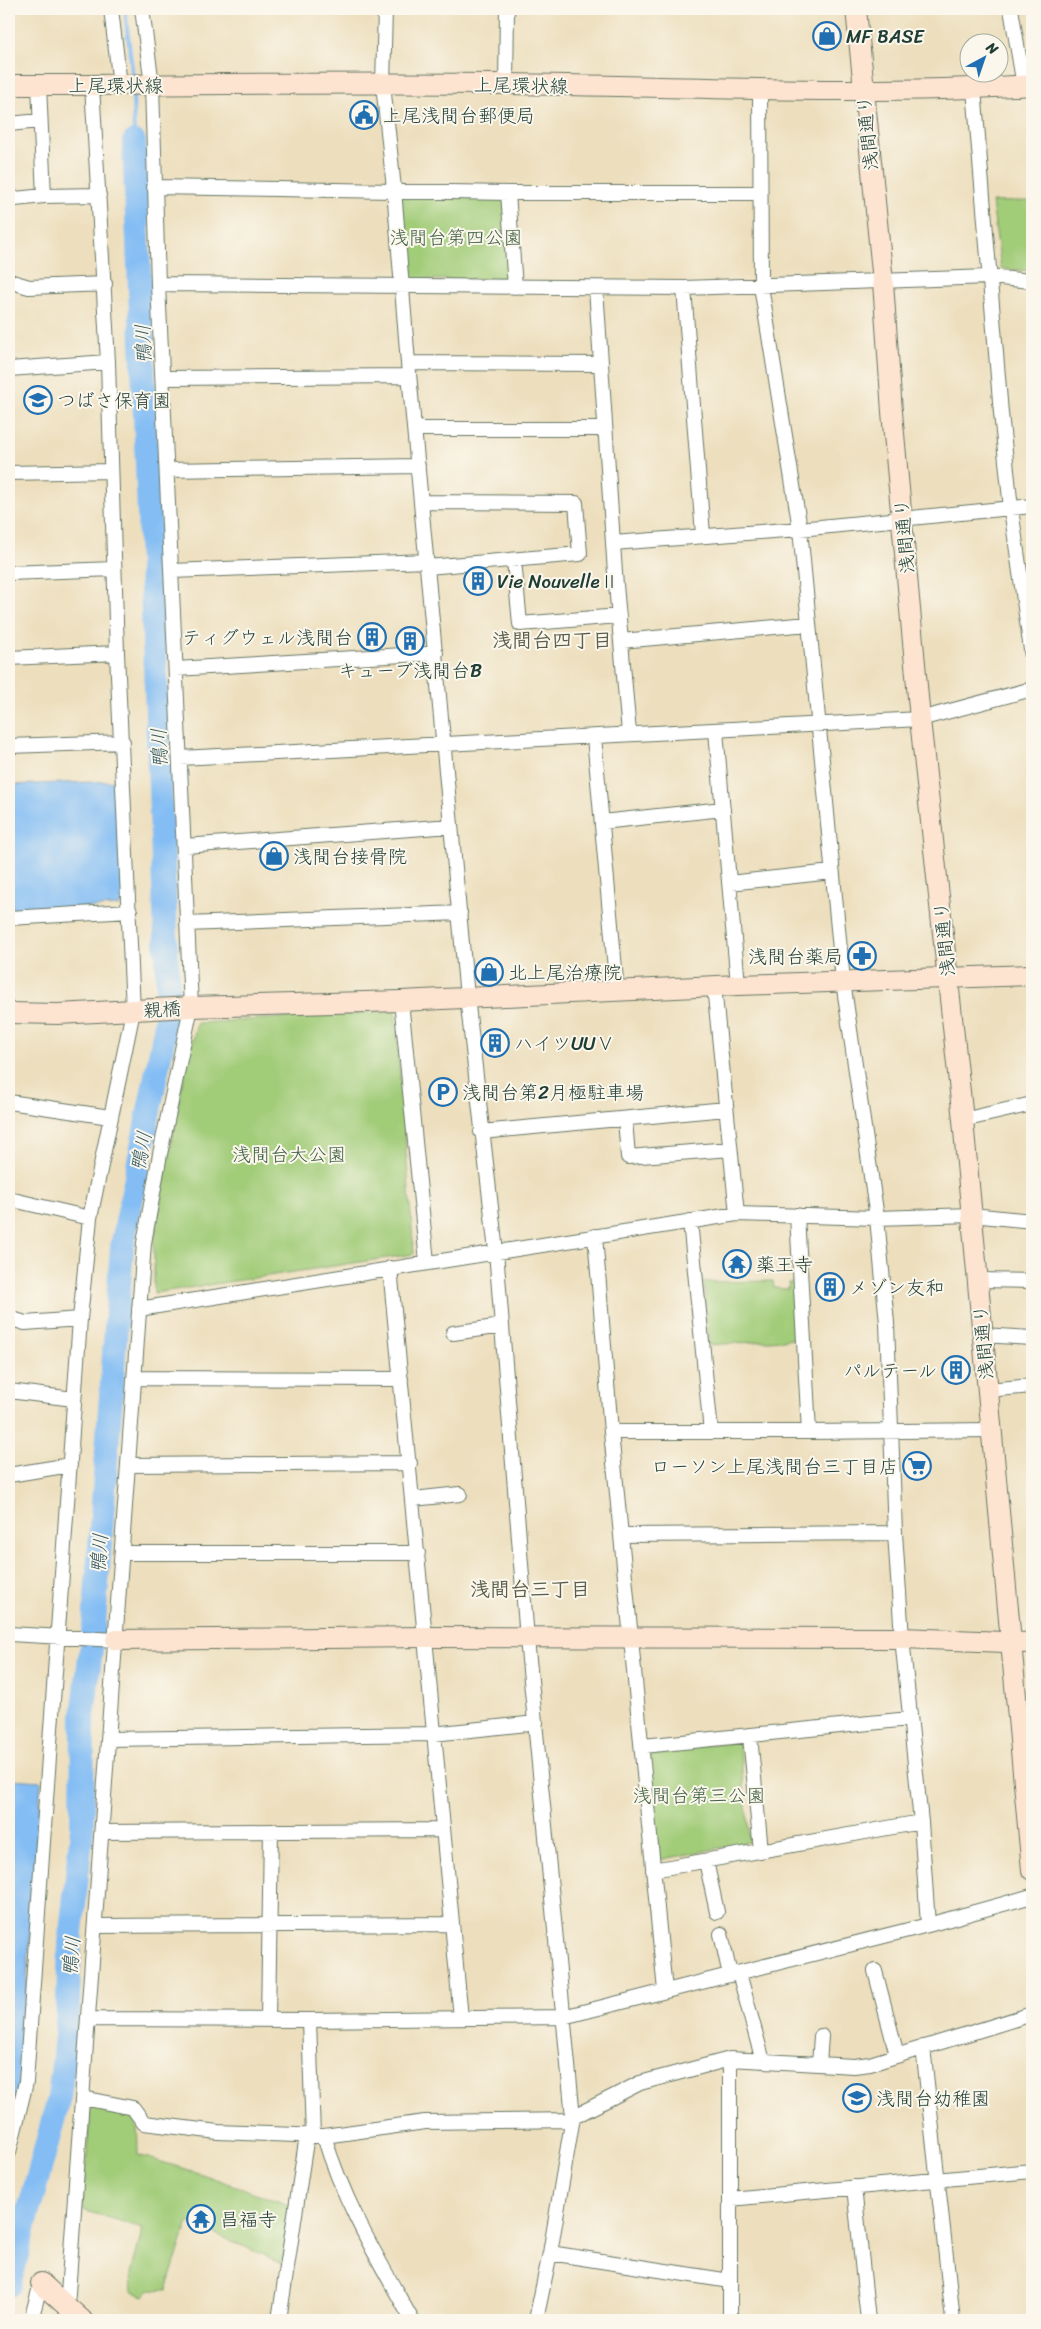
<svg xmlns="http://www.w3.org/2000/svg" width="1041" height="2329" font-family="Sriracha,'Klee One',sans-serif">
  <style>
    .green { fill: #a1cc78; stroke: #608456 }
    .water { fill: #83bdf4; stroke: #517d94 }
    .lines { fill: none; stroke-linecap: round; stroke-linejoin: round }
    .stream { stroke: #83bdf4; stroke-width: 4 }
    .river { stroke: #83bdf4; stroke-width: 24 }
    .street-casing { stroke: #677664; stroke-width: 16 }
    .secondary-casing { stroke: #677664; stroke-width: 22 }
    .street { stroke: #fff; stroke-width: 14 }
    .secondary { stroke: #fde4d1; stroke-width: 20 }
    .labels { text-anchor: middle; stroke-width: 4; stroke-linejoin: round; paint-order: stroke }
    .poi-label { font-size: 19px; fill: #1f3d34; stroke: #fbf7ec; text-anchor: start }
    .street-label { font-size: 19px; fill: #1f3d34; stroke: #fbf7ec }
    .park-label { font-size: 19px; fill: #406145; stroke: #fbf7ec }
    .water-label { font-size: 20px; font-style: italic; fill: #385d64; stroke: #fbf7ec }
    .neighbourhood-label { font-size: 20px; font-weight: bold; fill: #5a5e4a; stroke: #fbf7ec }
  </style>
  <rect width="100%" height="100%" fill="#fbf7ec"/>
  <filter id="ink" filterUnits="userSpaceOnUse"><feTurbulence type="fractalNoise" baseFrequency=".02" numOctaves="2"/><feDisplacementMap in="SourceGraphic" scale="10" xChannelSelector="R" yChannelSelector="G"/><feConvolveMatrix kernelMatrix="1 2 1 2 8 2 1 2 1" color-interpolation-filters="sRGB"/></filter>
  <filter id="wash" filterUnits="userSpaceOnUse"><feTurbulence type="fractalNoise" baseFrequency=".0096" numOctaves="4" result="noise"/><feDisplacementMap in="SourceGraphic" scale="20" xChannelSelector="R" yChannelSelector="G"/><feGaussianBlur stdDeviation="1.12" result="paint"/><feColorMatrix in="noise" values="0 0 0 0 0 0 0 0 0 0 0 0 0 0 0 0 0 1.4 0 .05"/><feComposite in="paint" operator="in"/></filter>
  <g filter="url(#wash)">
    <rect width="100%" height="100%" fill="#eddfbe"/>
    <path class="green" d="M400 195H505L511 279 406 280Z
      M1032 201V271L1001 269 992 202Z
      M395 1011 414 1254 154 1293V1239L181 1089 197 1023Z
      M773 1281 774 1288 788 1289 789 1283H794L797 1339 709 1345 704 1282Z
      M739 1742 750 1842 659 1860 648 1749Z
      M91 2105C135 2113 138 2107 138 2155L202 2174 292 2206 284 2264 188 2222 166 2290 150 2289 144 2296 132 2292 131 2273 143 2228 82 2210Z"/>
    <path class="water" d="M119 781 126 898 120 906 9 911V785Z
      M9 1779 41 1781 20 2080 9 2130Z"/>
    <g class="lines">
      <path class="stream" d="M125 9 133 79
        M133 91 134 142"/>
      <path class="river" d="M9 2285 59 2098 67 2029 70 1943 82 1828 83 1715 94 1625 122 1247 165 1030 168 987 134 142"/>
    </g>
  </g>
  <g filter="url(#ink)">
    <g class="lines">
      <defs>
        <path id="street" d="M111 9 120 85
          M385 9 383 84 394 189 408 363 467 997 496 1251 527 1639 573 2117 550 2253 536 2320
          M1011 9 1024 86
          M506 84 507 9
          M39 85 44 196
          M760 89 761 286 800 529 843 981 877 1218 887 1323 895 1533 902 1638 921 1822 928 1925
          M974 89 1001 413 1011 509 1032 657
          M9 124 40 121
          M154 187 508 193H760
          M508 193 515 287
          M9 198 15 199 44 196 99 195
          M9 281 29 287 105 284
          M158 284 684 288 989 277 1032 281
          M596 288 615 573 629 733
          M684 288 703 535
          M408 363 600 364
          M9 369 108 362
          M164 378 409 376
          M414 429H605
          M167 470 418 466
          M9 473 111 471
          M421 502 576 503 580 554 427 567
          M613 543 800 529 1032 506
          M514 560 520 624 619 616
          M172 571 426 561
          M9 573 114 569
          M621 641 808 624
          M9 658 117 653
          M176 669 436 653
          M716 731 738 985
          M594 737 617 991
          M9 746 123 742
          M180 758 920 719 1032 689
          M602 822 723 809
          M185 846 451 826
          M729 883 832 872
          M9 918 130 911
          M187 924 460 913
          M714 986 737 1214
          M401 1001 427 1262
          M9 1102 110 1117
          M625 1119 628 1157 730 1149
          M963 1120 1032 1104
          M481 1132 726 1109
          M9 1199 90 1218
          M797 1215 809 1432
          M690 1221 711 1432
          M595 1236 611 1432 665 1991
          M390 1268 461 2018
          M977 1280 1032 1281
          M139 1309 737 1214 877 1218 972 1215 1032 1221
          M9 1318 25 1323 80 1319
          M453 1333 502 1326
          M982 1335 1032 1338
          M134 1378 401 1379
          M987 1390 1032 1386
          M9 1391 74 1399
          M611 1432H809L992 1430
          M128 1465 410 1463
          M9 1475 70 1465
          M413 1499 460 1494
          M622 1535 895 1533
          M122 1553H418
          M9 1634 116 1640
          M750 1736 761 1851
          M108 1739 433 1734 536 1723
          M643 1746 909 1719
          M102 1832 442 1830
          M706 1861 717 1912
          M653 1870 921 1822
          M95 1926 452 1924
          M721 1934 730 1975
          M875 1971 897 2055
          M739 1973 763 2061
          M89 2019 309 2020 563 2017 928 1925 1032 1896
          M268 2020 271 1831
          M309 2020 313 2136
          M923 2047 953 2320
          M730 2059V2320
          M819 2064 821 2036
          M83 2098 133 2108 144 2123 218 2132 324 2136 425 2122 573 2120
          M573 2117 640 2083 730 2059 854 2066 870 2064 1032 2014
          M324 2136C343 2201 379 2261 412 2320
          M9 2152 26 2082 80 1319 90 1218 133 1011 117 653 108 362 92 85
          M854 2187 868 2320
          M730 2199 1032 2171
          M550 2253 730 2281
          M67 2307 144 1243 160 1154 191 1007 158 284 152 85 142 9
          M31 2320 41 2283
          M279 2320 307 2135"/>
        <path id="secondary" d="M856 9 883 282 892 412 920 719 963 1120 1032 1870
          M9 85C175 85 341 82 508 84 682 86 858 96 1032 85
          M9 1013 58 1014 191 1007 401 1001 738 985 1032 975
          M116 1640 426 1637 902 1638 1032 1643
          M41 2283 82 2320"/>
      </defs>
      <use href="#street" class="street-casing"/>
      <use href="#secondary" class="secondary-casing"/>
      <use href="#street" class="street"/>
      <use href="#secondary" class="secondary"/>
    </g>
  </g>
  <defs>
    <symbol id="shop-ring" viewBox="-11 -11 22 22"><circle r="9.5" fill="#fbf7ec" stroke="#1f6fb2" stroke-width="1.5"/><path d="M-5-2.5h2.3a2.7 3.5 0 0 1 5.4 0H5L5.5 6h-11ZM-1.5-2.5h3a1.5 2.3 0 0 0-3 0Z" fill="#1f6fb2"/></symbol>
    <symbol id="civic-ring" viewBox="-11 -11 22 22"><circle r="9.5" fill="#fbf7ec" stroke="#1f6fb2" stroke-width="1.5"/><path d="M-.6-6.5H3V-4.5H.6V-3L4-1V1h2V6H-6V1h2V-1L-.6-3ZM-1.2 2.5V6h2.4V2.5Z" fill="#1f6fb2"/></symbol>
    <symbol id="school-ring" viewBox="-11 -11 22 22"><circle r="9.5" fill="#fbf7ec" stroke="#1f6fb2" stroke-width="1.5"/><path d="M0-5L7-2L0 1L-7-2ZM-4 1L0 2.5L4 1V4Q0 6-4 4Z" fill="#1f6fb2"/></symbol>
    <symbol id="building-ring" viewBox="-11 -11 22 22"><circle r="9.5" fill="#fbf7ec" stroke="#1f6fb2" stroke-width="1.5"/><path d="M-4-6H4V6H1V3H-1V6H-4ZM-2.5-4.3h1.7v1.8h-1.7ZM.8-4.3h1.7v1.8H.8ZM-2.5-1h1.7V.8h-1.7ZM.8-1h1.7V.8H.8Z" fill="#1f6fb2"/></symbol>
    <symbol id="pharmacy-ring" viewBox="-11 -11 22 22"><circle r="9.5" fill="#fbf7ec" stroke="#1f6fb2" stroke-width="1.5"/><path d="M-2-6h4v4h4v4h-4v4h-4v-4h-4v-4h4Z" fill="#1f6fb2"/></symbol>
    <symbol id="parking-ring" viewBox="-11 -11 22 22"><circle r="9.5" fill="#fbf7ec" stroke="#1f6fb2" stroke-width="1.5"/><path d="M-3.5-5.5H1a3.5 3.5 0 0 1 0 7H-1V5.5H-3.5ZM-1-3.4V-.6H.8a1.4 1.4 0 0 0 0-2.8Z" fill="#1f6fb2"/></symbol>
    <symbol id="temple-ring" viewBox="-11 -11 22 22"><circle r="9.5" fill="#fbf7ec" stroke="#1f6fb2" stroke-width="1.5"/><path d="M0-6L5-2H3V0L6.5 2.5H4V6H1.5V3h-3V6H-4V2.5H-6.5L-3 0V-2H-5Z" fill="#1f6fb2"/></symbol>
    <symbol id="supermarket-ring" viewBox="-11 -11 22 22"><circle r="9.5" fill="#fbf7ec" stroke="#1f6fb2" stroke-width="1.5"/><path d="M-6-5.5h2.5l.6 2H6L4.5 2H-2.5L-4.4-4H-6ZM-1.5 3.2a1.3 1.3 0 1 0 .1 0ZM3 3.2a1.3 1.3 0 1 0 .1 0Z" fill="#1f6fb2"/></symbol>
  </defs>
  <g fill-rule="evenodd">
    <use href="#shop-ring" x="811" y="20" width="32" height="32"/>
    <use href="#civic-ring" x="348" y="99" width="32" height="32"/>
    <use href="#school-ring" x="22" y="384" width="32" height="32"/>
    <use href="#building-ring" x="462" y="565" width="32" height="32"/>
    <use href="#building-ring" x="356" y="621" width="32" height="32"/>
    <use href="#building-ring" x="394" y="625" width="32" height="32"/>
    <use href="#shop-ring" x="258" y="840" width="32" height="32"/>
    <use href="#pharmacy-ring" x="846" y="940" width="32" height="32"/>
    <use href="#shop-ring" x="473" y="956" width="32" height="32"/>
    <use href="#building-ring" x="479" y="1027" width="32" height="32"/>
    <use href="#parking-ring" x="427" y="1076" width="32" height="32"/>
    <use href="#temple-ring" x="721" y="1248" width="32" height="32"/>
    <use href="#building-ring" x="814" y="1271" width="32" height="32"/>
    <use href="#building-ring" x="940" y="1354" width="32" height="32"/>
    <use href="#supermarket-ring" x="901" y="1450" width="32" height="32"/>
    <use href="#school-ring" x="841" y="2082" width="32" height="32"/>
    <use href="#temple-ring" x="185" y="2203" width="32" height="32"/>
  </g>
  <g class="labels">
    <g class="poi-label">
      <text x="846" y="43">MF BASE</text>
      <text x="383" y="122">上尾浅間台郵便局</text>
      <text x="57" y="407">つばさ保育園</text>
      <text x="497" y="588">Vie NouvelleⅡ</text>
      <text x="353" y="644" text-anchor="end">ティグウェル浅間台</text>
      <text x="410" y="677" text-anchor="middle">キューブ浅間台B</text>
      <text x="293" y="863">浅間台接骨院</text>
      <text x="843" y="963" text-anchor="end">浅間台薬局</text>
      <text x="508" y="979">北上尾治療院</text>
      <text x="514" y="1050">ハイツUUⅤ</text>
      <text x="462" y="1099">浅間台第2月極駐車場</text>
      <text x="756" y="1271">薬王寺</text>
      <text x="849" y="1294">メゾン友和</text>
      <text x="937" y="1377" text-anchor="end">パルテール</text>
      <text x="898" y="1473" text-anchor="end">ローソン上尾浅間台三丁目店</text>
      <text x="876" y="2105">浅間台幼稚園</text>
      <text x="220" y="2226">昌福寺</text>
    </g>
    <g class="street-label">
      <text x="116" y="92">上尾環状線</text>
      <text transform="translate(521 85) rotate(1)" y="7">上尾環状線</text>
      <text transform="translate(867 133) rotate(-96)" y="7">浅間通り</text>
      <text transform="translate(904 536) rotate(-95)" y="7">浅間通り</text>
      <text transform="translate(944 939) rotate(-96)" y="7">浅間通り</text>
      <text transform="translate(162 1009) rotate(-4)" y="7">親橋</text>
      <text transform="translate(983 1342) rotate(-95)" y="7">浅間通り</text>
    </g>
    <g class="park-label">
      <text x="456" y="244">浅間台第四公園</text>
      <text x="289" y="1161">浅間台大公園</text>
      <text x="699" y="1802">浅間台第三公園</text>
    </g>
    <g class="water-label">
      <text transform="translate(143 344) rotate(-92)" y="7">鴨川</text>
      <text transform="translate(159 748) rotate(-92)" y="7">鴨川</text>
      <text transform="translate(141 1151) rotate(-79)" y="7">鴨川</text>
      <text transform="translate(99 1553) rotate(-86)" y="7">鴨川</text>
      <text transform="translate(71 1956) rotate(-85)" y="7">鴨川</text>
    </g>
    <g class="neighbourhood-label">
      <text x="552" y="647">浅間台四丁目</text>
      <text x="530" y="1596">浅間台三丁目</text>
    </g>
  </g>
  <rect width="1041" height="2329" fill="none" stroke="#fbf7ec" stroke-width="30"/>
  <g transform="translate(984 58) rotate(40)"><circle r="24" fill="#fbf7ec" stroke="#a3ada2"/>
  <path d="M0-4L9 19L0 12L-9 19Z" fill="#1f6fb2"/>
  <text y="-8" font-size="14" font-weight="bold" text-anchor="middle" fill="#1f3d34">N</text>
  </g>
</svg>
